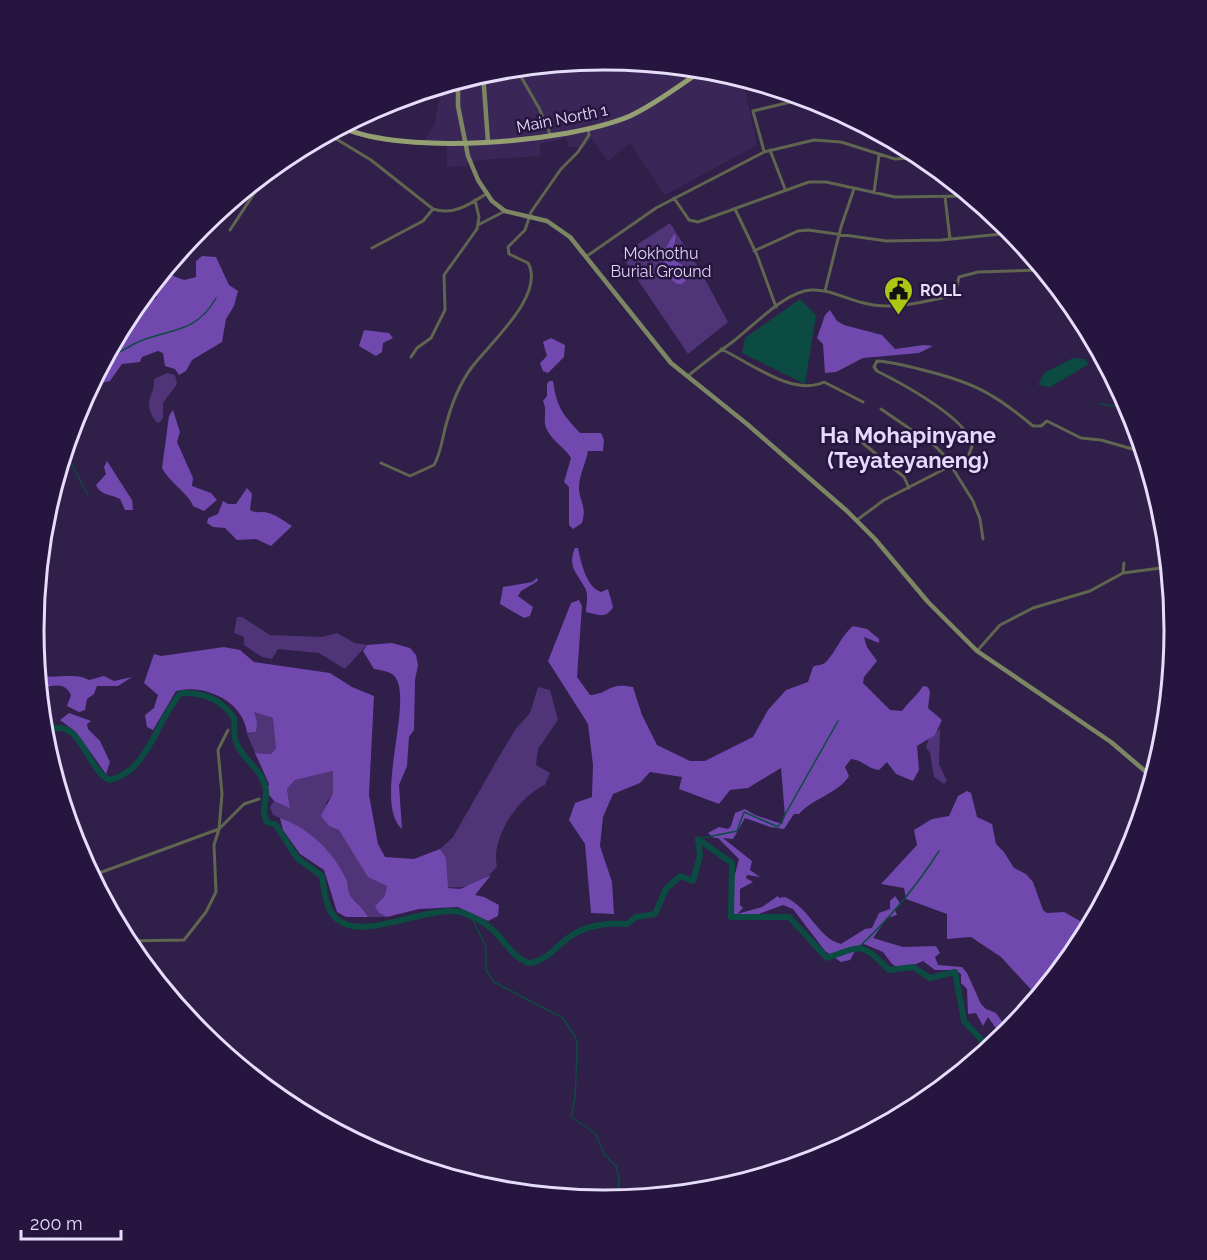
<svg xmlns="http://www.w3.org/2000/svg" width="1207" height="1260" font-family="Raleway,sans-serif">
  <style>
    .built { fill: #3a2757 }
    .green { fill: #4f3577 }
    .forest { fill: #7148ae }
    .water { fill: #0c4b41 }
    .lines { fill: none; stroke-linecap: round; stroke-linejoin: round }
    .stream { stroke: #0c4b41; stroke-width: 1.5 }
    .river { stroke: #0c4b41; stroke-width: 6 }
    .street { stroke: #5f654f; stroke-width: 3 }
    .secondary { stroke: #7d8663; stroke-width: 4.5 }
    .primary { stroke: #949f72; stroke-width: 5 }
    .labels { text-anchor: middle; stroke-width: 5; stroke-linejoin: round; paint-order: stroke }
    .street-label { font-size: 16px; fill: #e5ddf9; stroke: #26153e }
    .park-label { font-size: 16px; fill: #ded6f1; stroke: #26153e }
    .poi-label { font-size: 16px; font-weight: bold; fill: #e5ddf9; stroke: #26153e; text-anchor: start }
    .district-label { font-size: 22px; font-weight: bold; fill: #e4dafb; stroke: #26153e }
    .rim { fill: none; stroke: #e5ddf9; stroke-width: 3 }
  </style>
  <rect width="100%" height="100%" fill="#2f1f49"/>
  <path class="built" d="M604 60 715 71 743 79 757 145 665 195 630 143 608 161 592 139H590L584 147H569L566 138 540 144V156L479 160 467 163V166L447 167V146H426V137L434 125 441 93 431 89 493 70Z"/>
  <path class="green" d="M670 223 700 270 728 322 688 354 621 255Z
    M167 373 175 375 177 384 163 403V418L159 423 156 422C141 401 155 397 154 379Z
    M237 617H242L270 635 322 637 337 633 355 643 367 645 345 669 319 653 278 649 272 659 262 657 244 645V637L234 633Z
    M538 687 550 690 558 720 538 749 536 765 550 773 545 785C520 795 490 838 497 866 487 881 466 890 447 887L446 859 440 849 453 837 500 755 515 730 530 713Z
    M254 712 274 718 276 748 271 754 255 753 247 734 256 732Z
    M940 729 939 764 947 781 944 784 934 777 930 753 926 747 929 738Z
    M333 771V793L326 803 329 826 339 830 380 882 387 886 379 913 387 917H368C362 906 355 903 350 895 348 892 349 886 347 882 333 849 305 828 273 815L270 807 274 801 290 807 287 789 295 780Z"/>
  <path class="forest" d="M674 234 676 236 673 252 675 261 691 270 692 274 682 284H677L663 273 664 267 660 258Z
    M202 256 216 257 229 285 238 291 234 306 226 319 222 342 192 360 186 371 179 375 175 369 165 366 163 353 158 351 142 357 140 362 122 364 110 381 91 385 129 313 141 298 153 301 157 297 153 284 163 272 184 280 196 277V261Z
    M830 310 837 321 844 325 882 335 895 349 924 345 933 346 919 353 863 358 836 372 825 373 823 344 817 338 825 315Z
    M364 330 389 333 393 338 383 343 382 352 376 356 359 346Z
    M551 338 565 345 564 357 548 373 543 371 540 363 547 356 543 342Z
    M549 381H553C557 408 562 413 580 433H601L604 440 603 451H588C586 464 579 474 579 489 580 503 587 506 582 523L573 529 569 525V487L564 482 571 458C565 447 548 439 545 424 544 415 547 410 543 401L547 396V384Z
    M173 410 180 432 177 442 193 478 192 486 211 493 217 500 204 511 193 506C189 494 169 482 162 468L169 416Z
    M107 461 132 500 133 510H125L120 499C111 494 101 496 96 485L106 474 104 467Z
    M247 488 252 494 250 510C256 513 258 512 264 512 274 513 284 521 292 526L271 546 256 539 237 540 225 528 213 527 207 523 208 518 218 514 223 501 228 504H236Z
    M575 548H578C581 562 586 587 601 592L608 589 613 607C606 620 597 614 586 612 586 604 589 595 585 588 577 573 567 567 575 548Z
    M537 578 538 581 521 591 518 596 533 607 530 616 524 618 500 604 503 587 532 582Z
    M579 600 582 606 577 677 590 695C611 693 608 682 633 687L642 715 657 745 690 761H705L753 737 768 710 786 690 808 682 813 667C818 664 822 666 826 662 837 650 841 636 853 626L867 629 879 639V643L864 637 867 647 877 661 864 677 863 683 890 710 902 711C909 701 916 697 923 686L928 687 930 692 928 708 942 720 935 735 917 746 919 770 913 781 896 774 887 762 879 770C868 769 863 760 851 759L845 767 849 776C839 793 813 798 799 814H794L784 829 770 827 745 818 733 839 723 838 752 861 750 870 760 877 747 875 746 878 753 882 740 889V905L743 908 737 914 762 907 778 896 779 898 785 897C810 908 818 938 841 944L865 929 872 928 879 913 890 909V901L895 896 900 903 895 910 897 915 887 918 873 938 903 947 936 946 940 953 935 957 938 965 962 967 967 973 981 1004 986 1009 996 1013 1004 1024 1013 1027 997 1041 990 1039 997 1030 988 1017 983 1026 976 1013 968 1014 967 989 961 983V974L956 970H935L923 961 902 970 892 964 883 952 864 944 858 946 850 960 841 962 825 951 793 909 783 905 742 920 729 918 730 893 739 859 718 838H714L708 833 719 827 728 829 731 826 735 813 745 809 755 815 782 824 785 816 781 768 748 788 730 790 719 804 679 789 682 777 650 772 640 783 613 794 603 817 600 846 612 882 614 914 591 913 585 844 569 820 575 803 592 797 593 765 588 724 548 661 571 603Z
    M392 643 410 648 416 655 418 665 415 680 414 730 409 737 407 766 399 785 402 829C371 802 418 692 392 674 387 671 380 670 374 669L363 651 367 645Z
    M224 647 240 650 254 662 330 673 352 687 374 696 369 795 378 844 385 857 414 859 440 849 446 858 448 888 460 889 491 875 475 895 484 897 499 905 498 916 488 921 458 907 419 909 387 917 379 913 375 906 384 897 387 886 368 877 339 830 329 826 321 816 333 793V771L295 780 287 789 290 808 274 801 266 791 269 784 255 753 271 754 276 748 273 718 254 712 257 722 256 732 247 733C244 702 205 683 176 691L153 730 147 727 145 715 154 708 158 695 144 683 154 654 161 656Z
    M37 674C53 681 74 671 89 680L104 676 114 681 132 677 118 686H97L94 694 87 699 85 710 79 712 67 706 71 695C64 680 52 687 39 688Z
    M69 713 91 721 87 724 88 729 100 741 110 762 106 774 76 732 60 720Z
    M967 791 971 793 977 817 992 824 996 844 1004 852 1014 868 1026 874 1033 882 1043 910 1047 913 1064 912 1089 926 1078 947 1037 996 1001 957 971 937 947 939V914L906 899 904 888 881 884 917 845 914 830 932 819 949 816 958 796Z
    M280 818C309 828 334 852 347 881 348 885 348 891 350 895 354 902 362 906 368 917H346L337 912 324 870 300 854 283 830Z"/>
  <path class="water" d="M800 299 816 315 805 384 742 353 745 338Z
    M1073 358 1085 359 1089 364 1050 387 1038 385 1044 373Z"/>
  <g class="lines">
    <path class="stream" d="M105 359C117 354 126 348 138 342 170 328 196 334 216 298
      M1099 404 1128 408
      M63 458 70 461 88 495
      M698 839 737 831 744 812 778 827 838 721
      M472 918 486 947V970L494 982 563 1018 573 1033 577 1041V1055L575 1097 571 1117 595 1133 605 1155 616 1166 619 1177 618 1199
      M859 947C890 918 916 887 939 851"/>
    <path class="river" d="M43 732C82 713 83 765 109 780 149 772 157 718 181 693 203 692 222 700 234 718 235 726 233 735 236 742 242 760 263 769 266 790 267 802 260 810 267 822L276 825 297 858 322 876C324 887 324 901 331 912 354 950 430 901 464 913 471 916 482 921 488 926 504 937 509 955 528 963 546 962 554 948 568 938 583 926 608 922 627 924L636 917 655 914 666 889 680 876 693 881 700 856 698 839 732 863 731 917H789L827 958C863 945 861 942 889 970L913 967 930 978 955 972 964 1021 989 1048"/>
    <path class="street" d="M516 68 539 108 551 136
      M331 132 333 137 371 160 433 209C453 216 470 204 486 194
      M314 141H323L331 134
      M770 150 785 189
      M764 151 753 111 807 98
      M874 193 879 155
      M945 197 950 239
      M674 198 689 220 698 222 809 182H826L895 197 970 196
      M735 209 757 255 776 307
      M478 225 505 211
      M230 230 261 183 282 165 288 155
      M372 248 423 221 433 209
      M754 251 798 231 808 230 887 241 941 240 1012 233
      M587 256 656 208 764 152 814 140 841 142 895 159 922 157
      M825 291 841 227 854 189
      M721 349C749 362 793 397 824 382L863 402
      M411 357 417 348 431 338 445 310 444 275 477 229 479 217 475 200
      M688 376C703 363 719 352 735 340 753 326 786 291 811 290 830 289 845 299 864 303 892 311 927 301 955 295L959 277 978 272 1043 270
      M881 409 935 446 945 456 973 501 980 519 983 539
      M858 439 904 477 909 488
      M381 463 410 476 434 465C441 453 442 439 446 425 451 406 460 383 472 367 488 345 546 295 528 263L509 254 508 247 525 230 531 212 561 169 578 152 589 135 588 129
      M857 520 884 500 968 457 972 446C971 420 899 382 877 371L874 367 877 361C893 362 908 366 923 370 972 382 994 393 1033 426H1041L1047 421 1081 438 1101 440 1143 452
      M1123 573 1124 563
      M977 651 1000 625 1033 608 1090 591 1123 573 1168 567
      M91 876 219 829 244 804 259 799
      M126 941 184 940 206 912 216 892 214 845 219 829 222 794 218 750 228 730"/>
    <path class="secondary" d="M483 73 488 142
      M458 81V106L468 156 478 180 492 201 505 211 547 221 570 237 671 363 747 424 847 511 875 539 928 602 977 651 1111 742 1152 777"/>
    <path class="primary" d="M341 127C404 156 566 143 630 116 656 104 680 85 704 69"/>
  </g>
  <defs>
    <symbol id="civic-pin" viewBox="-11 -11 22 30"><path d="M0 17L-7.5 6A9.5 9.5 0 1 1 7.5 6Z" fill="#abc614" stroke="#26153e"/><path d="M-.6-6.5H3V-4.5H.6V-3L4-1V1h2V6H-6V1h2V-1L-.6-3ZM-1.2 2.5V6h2.4V2.5Z" fill="#111"/></symbol>
  </defs>
  <g fill-rule="evenodd">
    <use href="#civic-pin" x="882" y="274" width="33" height="45"/>
  </g>
  <g class="labels">
    <g class="street-label">
      <text transform="translate(562 118) rotate(-11)" y="6">Main North 1</text>
    </g>
    <g class="park-label">
      <text x="661" y="259">Mokhothu<tspan x="661" dy="18">Burial Ground</tspan></text>
    </g>
    <g class="poi-label">
      <text x="920" y="296">ROLL</text>
    </g>
    <g class="district-label">
      <text x="908" y="443">Ha Mohapinyane<tspan x="908" dy="25">(Teyateyaneng)</tspan></text>
    </g>
  </g>
  <path d="M0 0H1207V1260H0ZM44 630a560 560 0 1 1 1120 0a560 560 0 1 1-1120 0Z" fill="#26153e" fill-rule="evenodd"/>
  <path class="rim" d="M44 630a560 560 0 1 1 1120 0a560 560 0 1 1-1120 0Z"/>
  <path d="M21 1230v9h100v-9" fill="none" stroke="#e5ddf9" stroke-width="3"/>
  <text x="30" y="1230" font-size="18" fill="#e5ddf9" stroke="#26153e" stroke-width="4.5" paint-order="stroke">200 m</text>
</svg>
